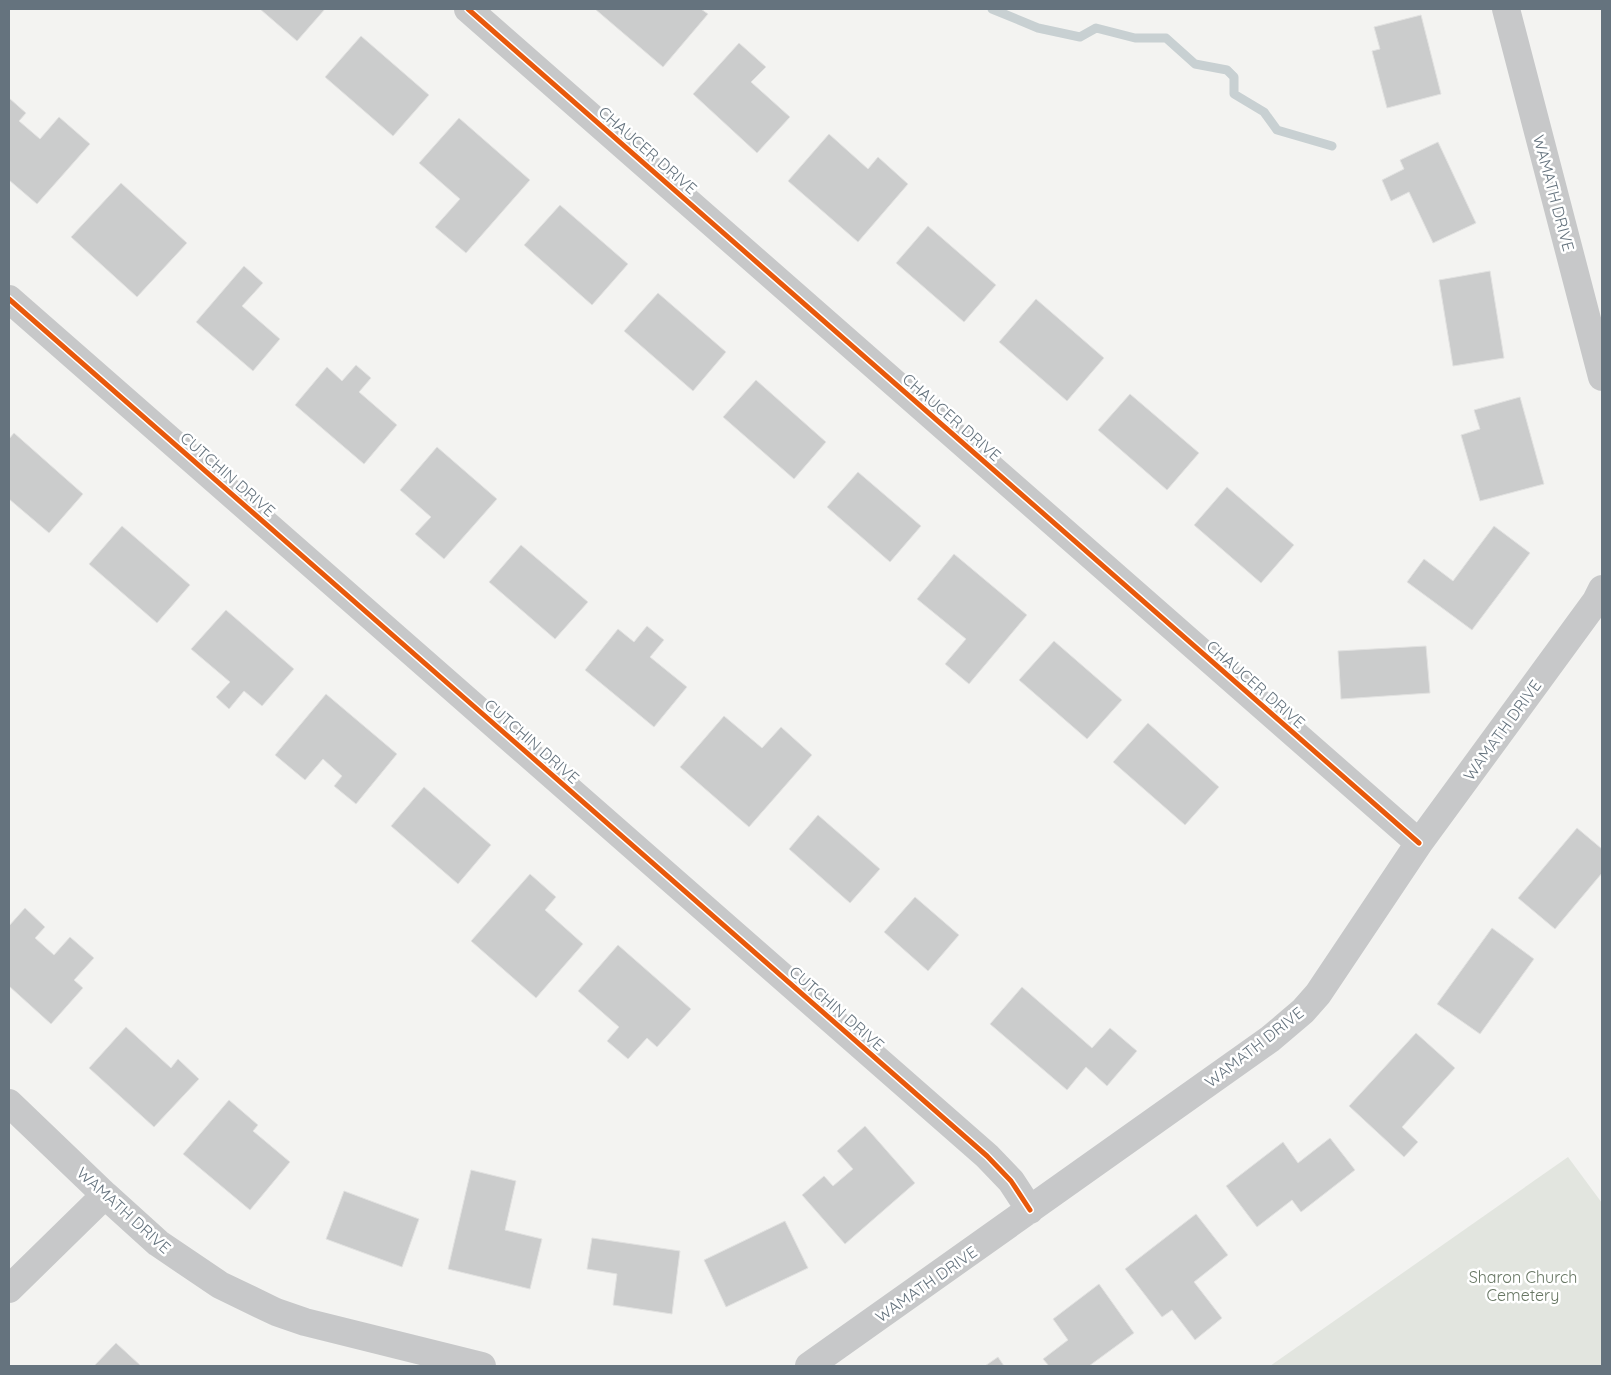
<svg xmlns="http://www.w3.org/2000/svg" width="1611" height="1375" font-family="Quicksand,sans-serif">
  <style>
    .green { fill: #e2e5df }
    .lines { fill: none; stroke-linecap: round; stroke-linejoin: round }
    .stream { stroke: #c8d0d2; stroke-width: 9 }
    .building { fill: #cbcccc; stroke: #e2e2e1 }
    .street { stroke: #c7c8c9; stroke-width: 28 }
    .cycleway-casing { stroke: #fff; stroke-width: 8 }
    .cycleway { stroke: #e8590c; stroke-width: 5 }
    .labels { text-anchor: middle; stroke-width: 5; stroke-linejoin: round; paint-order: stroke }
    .street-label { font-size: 16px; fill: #65737e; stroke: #fff }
    .park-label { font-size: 16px; fill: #677663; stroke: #fff }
  </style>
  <rect width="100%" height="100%" fill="#f3f3f1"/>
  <path class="green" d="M1568 1157 1602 1203V1366H1270Z"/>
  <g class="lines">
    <path class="stream" d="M992 9 1038 28 1080 37 1096 28 1135 38H1166L1195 64 1227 70 1234 77V94L1264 112 1277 130 1332 146"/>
  </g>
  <path class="building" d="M260 9H325L297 41Z
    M595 9H701L708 14 663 67Z
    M1421 15 1441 94 1387 108 1372 51 1380 49 1374 27Z
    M361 36 429 95 393 136 325 77Z
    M739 43 766 67 751 82 790 117 757 153 693 94Z
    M9 98 26 113 19 121 40 139 59 117 90 144 37 204 9 180Z
    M459 118 530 180 466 253 435 227 460 199 419 163Z
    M829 134 868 169 878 157 908 184 858 242 788 181Z
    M1438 142 1476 223 1433 243 1409 192 1391 201 1382 180 1404 169 1400 160Z
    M121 183 187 243 137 297 71 237Z
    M560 205 628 264 592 305 524 245Z
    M928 226 996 285 964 322 896 263Z
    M244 266 263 283 242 306 280 339 253 371 196 322Z
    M1490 271 1504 358 1453 366 1439 280Z
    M658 293 726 352 693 391 624 331Z
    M1036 299 1104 358 1067 401 999 342Z
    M356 365 371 378 359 392 397 425 364 464 295 405 327 367 342 381Z
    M756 380 826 442 794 479 723 417Z
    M1130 394 1199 453 1167 490 1098 430Z
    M1520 397 1544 484 1480 501 1461 435 1480 429 1474 410Z
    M14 433 83 494 49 533 9 499V439Z
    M437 447 497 499 444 559 415 534 431 517 400 490Z
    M858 472 921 526 890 562 827 507Z
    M1227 487 1294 545 1261 583 1194 525Z
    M122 526 190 585 157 623 89 564Z
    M1494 526 1530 553 1472 630 1407 582 1424 559 1453 581Z
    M521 545 588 602 555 639 489 582Z
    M954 554 1027 615 969 684 945 664 966 639 917 599Z
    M226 610 294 669 262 706 244 691 229 709 216 697 230 682 191 649Z
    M647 626 664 640 650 657 687 687 654 727 585 670 618 629 634 642Z
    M1054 641 1122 700 1087 739 1019 680Z
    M1426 646 1430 693 1341 699 1338 651Z
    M326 694 397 754 356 804 334 786 342 776 323 759 305 780 275 755Z
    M724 716 762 748 781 727 812 755 749 827 680 767Z
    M1148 723 1219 787 1185 825 1113 762Z
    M424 787 491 845 458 884 391 826Z
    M818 815 880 869 850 903 789 849Z
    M1577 828 1602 849V873L1555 929 1518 898Z
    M530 874 556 897 545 910 583 944 536 998 471 941Z
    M915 897 959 935 928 971 884 932Z
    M25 908 45 927 35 938 54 955 70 937 94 958 74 980 83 988 51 1024 9 986V926Z
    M1492 928 1534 959 1480 1034 1437 1004Z
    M618 945 691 1009 657 1047 647 1038 628 1059 607 1041 619 1027 578 991Z
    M1022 987 1092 1048 1110 1028 1137 1051 1107 1086 1086 1067 1067 1090 990 1024Z
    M126 1027 171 1068 178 1059 199 1079 154 1127 89 1068Z
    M1416 1033 1455 1068 1402 1127 1418 1142 1404 1157 1349 1106Z
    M229 1100 258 1125 253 1131 290 1162 250 1210 183 1154Z
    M865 1126 915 1183 845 1244 802 1195 824 1176 833 1186 853 1169 837 1151Z
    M1330 1138 1355 1170 1301 1212 1292 1200 1257 1227 1226 1186 1283 1142 1298 1163Z
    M471 1170 516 1181 505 1230 542 1239 530 1289 448 1269Z
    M344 1191 419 1219 402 1267 326 1239Z
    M1196 1214 1228 1255 1194 1282 1222 1318 1195 1340 1172 1310 1162 1317 1125 1269Z
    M785 1221 808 1268 726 1307 704 1260Z
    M592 1238 680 1251 672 1314 613 1305 617 1274 587 1269Z
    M1099 1284 1134 1333 1089 1366H1049L1043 1359 1068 1340 1053 1319Z
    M116 1343 141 1366H94Z
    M998 1357 1004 1366H985Z"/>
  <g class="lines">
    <path class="street" d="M468 9 1419 843
      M1506 9 1602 377
      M9 299 987 1156 1011 1181 1030 1210
      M9 1103 105 1195 158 1243 220 1285 276 1312 305 1322 482 1366
      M9 1289 105 1195
      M809 1366 1270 1039 1303 1011 1318 994 1419 843 1596 601 1602 589"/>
    <defs>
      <path id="cycleway" d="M468 9 1419 843
        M9 299 987 1156 1011 1181 1030 1210"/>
    </defs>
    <use href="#cycleway" class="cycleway-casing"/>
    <use href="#cycleway" class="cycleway"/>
  </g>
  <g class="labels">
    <g class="street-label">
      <text transform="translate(648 150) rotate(41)" y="6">CHAUCER DRIVE</text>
      <text transform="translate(1554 193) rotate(75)" y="6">WAMATH DRIVE</text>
      <text transform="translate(952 417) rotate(41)" y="6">CHAUCER DRIVE</text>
      <text transform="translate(228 474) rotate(41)" y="6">CUTCHIN DRIVE</text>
      <text transform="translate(1256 684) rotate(41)" y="6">CHAUCER DRIVE</text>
      <text transform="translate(1502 730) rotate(-54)" y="6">WAMATH DRIVE</text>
      <text transform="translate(532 741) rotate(41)" y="6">CUTCHIN DRIVE</text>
      <text transform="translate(837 1008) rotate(41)" y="6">CUTCHIN DRIVE</text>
      <text transform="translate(1254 1047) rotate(-38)" y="6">WAMATH DRIVE</text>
      <text transform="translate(124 1210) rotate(42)" y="6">WAMATH DRIVE</text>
      <text transform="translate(926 1284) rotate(-35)" y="6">WAMATH DRIVE</text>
    </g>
    <g class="park-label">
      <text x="1523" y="1283">Sharon Church<tspan x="1523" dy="18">Cemetery</tspan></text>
    </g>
  </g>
  <rect width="1611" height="1375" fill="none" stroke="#65737e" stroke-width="20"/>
</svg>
